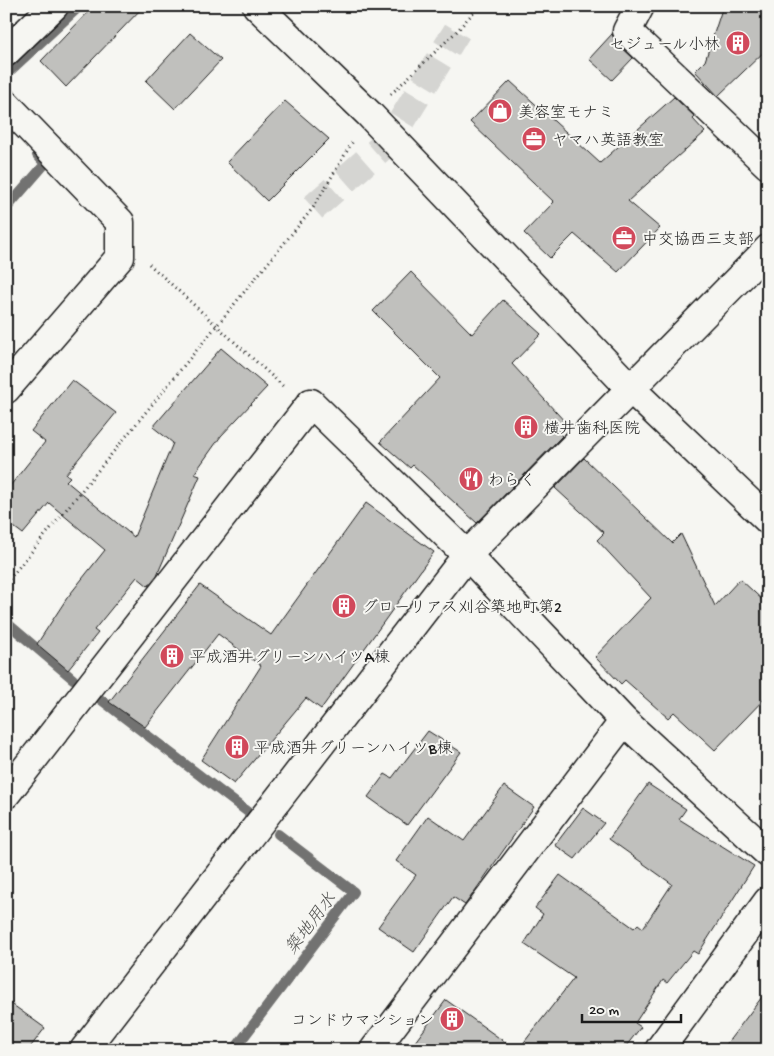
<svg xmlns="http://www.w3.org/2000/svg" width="774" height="1056" font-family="'Gochi Hand','Klee One',sans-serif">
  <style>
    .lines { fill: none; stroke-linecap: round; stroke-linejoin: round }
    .stream { stroke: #727271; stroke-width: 10 }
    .building { fill: #c0c0bd; stroke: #1c1c1c }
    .street-tunnel { stroke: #d5d5d2; stroke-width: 28; stroke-dasharray: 28 14; stroke-linecap: butt }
    .street-casing { stroke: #1c1c1c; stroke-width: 31 }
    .secondary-casing { stroke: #1c1c1c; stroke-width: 31 }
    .path { stroke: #1c1c1c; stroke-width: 3; stroke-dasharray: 1 4; stroke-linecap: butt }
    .street { stroke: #f6f6f2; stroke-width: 28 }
    .secondary { stroke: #f6f6f2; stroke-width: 28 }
    .labels { text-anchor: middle; stroke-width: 4; stroke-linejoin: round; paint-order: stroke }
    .poi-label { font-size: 16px; fill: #1c1c1c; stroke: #f6f6f2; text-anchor: start }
    .water-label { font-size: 18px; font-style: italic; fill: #565654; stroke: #f6f6f2 }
  </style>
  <rect width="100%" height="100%" fill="#f6f6f2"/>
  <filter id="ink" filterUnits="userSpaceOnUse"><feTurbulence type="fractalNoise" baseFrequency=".02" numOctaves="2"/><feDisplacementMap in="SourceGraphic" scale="10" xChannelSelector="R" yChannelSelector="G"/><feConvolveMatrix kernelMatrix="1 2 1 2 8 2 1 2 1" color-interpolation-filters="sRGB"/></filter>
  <g filter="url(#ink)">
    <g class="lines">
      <path class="stream" d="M11 70 80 6
        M6 209 45 164 37 155
        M6 622 73 679
        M100 699 249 813
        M234 1050 354 892 278 834"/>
    </g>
    <path class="building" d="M94 6H144L66 87 41 61Z
      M723 6H768V48L718 96 695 71 705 61Z
      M190 33 221 60 175 109 146 81Z
      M612 34 616 42 633 58 612 80 589 59Z
      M510 81 600 163 674 97 695 117 693 119 705 132 628 201 660 228 618 272 574 234 550 258 524 233 554 202 470 122Z
      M285 101 329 139 267 201 227 162Z
      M411 272 472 334 503 300 541 334 512 364 567 424 558 432 562 436 477 523 413 465 410 468 380 442 440 378 373 311Z
      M221 348 267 387 221 436 194 474 200 476 157 575 148 586 137 577 94 630 98 633 68 670 37 644 67 598 105 550 49 503 23 534 6 521V491L45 442 31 431 72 380 116 413 66 474 70 477 66 481 134 537 173 443 153 427Z
      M584 458 672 543 681 534 715 606 740 579 768 605V695L715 750 674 712 668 718 625 680 621 684 595 657 651 598 597 540 604 533 555 488Z
      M366 503 434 552 321 709 306 698 234 784 201 760 261 666 218 634 145 727 109 702 200 585 271 635Z
      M428 731 461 752 407 825 368 797 385 774 392 778Z
      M648 784 686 809 679 819 754 866 698 954 693 951 667 983 663 980 635 1023 641 1027 623 1050H518L574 978 524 944 543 914 535 908 560 875 634 928 638 924 643 928 672 884 609 839Z
      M504 786 534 807 465 905 453 897 414 952 378 927 416 875 396 861 428 816 464 841Z
      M583 808 604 823 575 859 555 845Z
      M768 989V1050H722Z
      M6 1000 45 1028 28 1050H6Z
      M446 1000 516 1050H409Z"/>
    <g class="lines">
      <path class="street-tunnel" d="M313 208 390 140 457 31"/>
      <defs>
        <path id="street" d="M640 6 627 31 768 165
          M6 52 54 6
          M6 104 120 222V257L6 389
          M6 794 311 403 467 555 624 721 768 853
          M84 1050 467 555 768 249
          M374 1050 624 721
          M659 1050 768 901"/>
        <path id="secondary" d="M257 6 369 114 630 388 768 520"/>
      </defs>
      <use href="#street" class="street-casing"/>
      <use href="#secondary" class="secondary-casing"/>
      <path class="path" d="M391 94 457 31 479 6
        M149 264 285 388
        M6 583 313 208 353 141"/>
      <use href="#street" class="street"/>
      <use href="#secondary" class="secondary"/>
    </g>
  </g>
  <defs>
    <symbol id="building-disc" viewBox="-11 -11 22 22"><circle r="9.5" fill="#d1495b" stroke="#f6f6f2"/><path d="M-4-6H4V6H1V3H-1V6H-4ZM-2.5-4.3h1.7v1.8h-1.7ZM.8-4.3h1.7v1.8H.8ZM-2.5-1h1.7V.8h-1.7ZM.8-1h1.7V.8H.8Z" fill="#fff"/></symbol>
    <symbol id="shop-disc" viewBox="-11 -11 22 22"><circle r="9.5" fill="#d1495b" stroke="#f6f6f2"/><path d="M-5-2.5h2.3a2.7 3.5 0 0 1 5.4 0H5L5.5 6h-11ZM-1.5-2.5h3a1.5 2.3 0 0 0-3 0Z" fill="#fff"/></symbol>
    <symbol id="office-disc" viewBox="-11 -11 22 22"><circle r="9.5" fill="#d1495b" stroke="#f6f6f2"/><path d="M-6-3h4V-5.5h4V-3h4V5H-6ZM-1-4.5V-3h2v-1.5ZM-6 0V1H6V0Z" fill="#fff"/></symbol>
    <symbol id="restaurant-disc" viewBox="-11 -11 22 22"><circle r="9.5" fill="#d1495b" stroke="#f6f6f2"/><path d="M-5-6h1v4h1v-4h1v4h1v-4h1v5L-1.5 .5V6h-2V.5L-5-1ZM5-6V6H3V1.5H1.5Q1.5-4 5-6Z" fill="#fff"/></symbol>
  </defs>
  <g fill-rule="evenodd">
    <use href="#building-disc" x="724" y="29" width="28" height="28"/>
    <use href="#shop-disc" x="486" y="97" width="28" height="28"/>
    <use href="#office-disc" x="520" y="125" width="28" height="28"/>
    <use href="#office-disc" x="610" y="224" width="28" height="28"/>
    <use href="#building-disc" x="512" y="413" width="28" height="28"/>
    <use href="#restaurant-disc" x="457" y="465" width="28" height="28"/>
    <use href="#building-disc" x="330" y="592" width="28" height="28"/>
    <use href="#building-disc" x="158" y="642" width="28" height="28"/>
    <use href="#building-disc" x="223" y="733" width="28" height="28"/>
    <use href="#building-disc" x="438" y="1005" width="28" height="28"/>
  </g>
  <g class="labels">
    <g class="poi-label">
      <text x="720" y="49" text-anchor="end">セジュール小林</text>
      <text x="518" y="117">美容室モナミ</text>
      <text x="552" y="145">ヤマハ英語教室</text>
      <text x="642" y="244">中交協西三支部</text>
      <text x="544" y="433">横井歯科医院</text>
      <text x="488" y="485">わらく</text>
      <text x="362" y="612">グローリアス刈谷築地町第2</text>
      <text x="190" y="662">平成酒井グリーンハイツA棟</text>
      <text x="254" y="753">平成酒井グリーンハイツB棟</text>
      <text x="434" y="1025" text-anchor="end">コンドウマンション</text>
    </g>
    <g class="water-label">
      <text transform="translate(310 923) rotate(-53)" y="6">築地用水</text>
    </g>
  </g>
  <rect width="774" height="1056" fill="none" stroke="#f6f6f2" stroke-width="25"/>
  <rect x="12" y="12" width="749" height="1031" fill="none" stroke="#1c1c1c" stroke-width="2" filter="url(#ink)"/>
  <path d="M582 1014v8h99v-8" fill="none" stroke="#1c1c1c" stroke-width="2.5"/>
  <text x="589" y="1014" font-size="15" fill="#1c1c1c" stroke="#f6f6f2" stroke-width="4" paint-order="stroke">20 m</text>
</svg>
